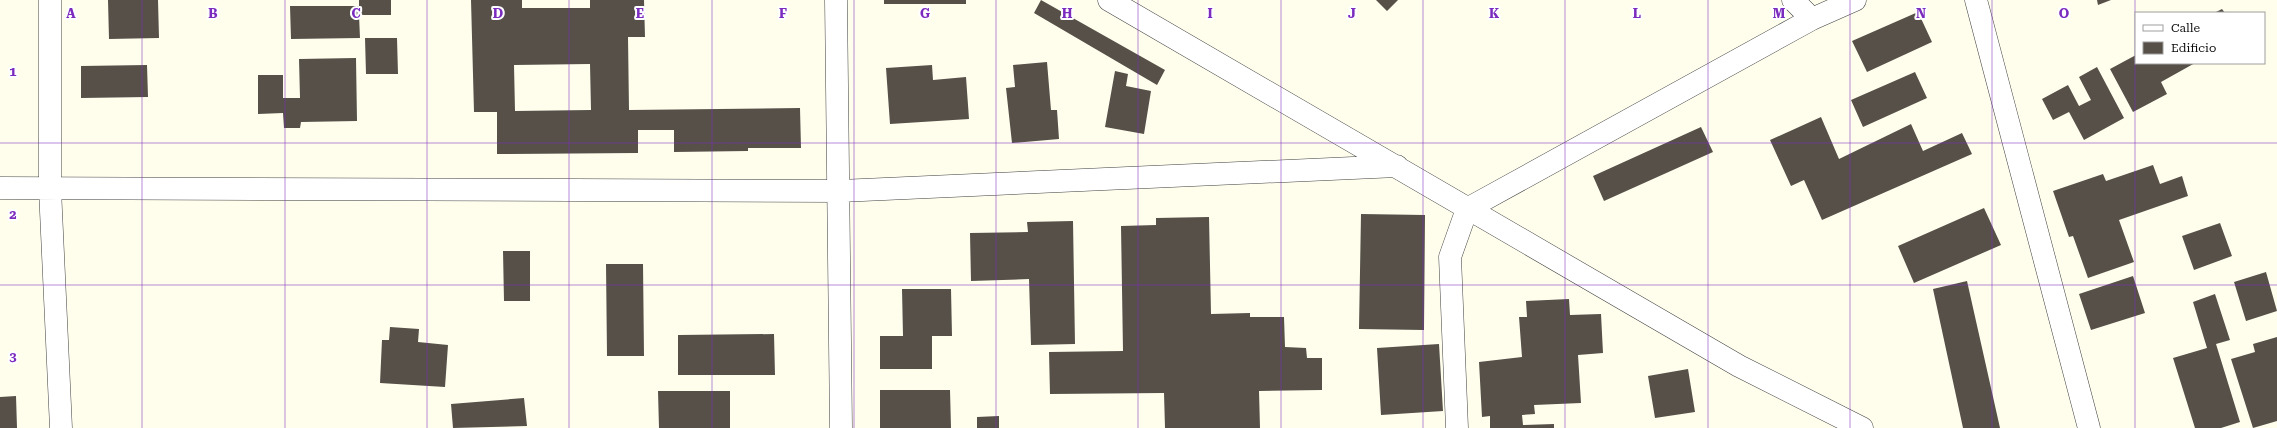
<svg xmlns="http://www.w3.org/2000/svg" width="2277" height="428" font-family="'Roboto Serif',serif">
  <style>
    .building { fill: #565049; fill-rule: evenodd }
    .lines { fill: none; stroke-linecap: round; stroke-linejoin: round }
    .street-casing { stroke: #404040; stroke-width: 23 }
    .street { stroke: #fff; stroke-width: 22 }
    .grid { fill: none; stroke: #7b2cbf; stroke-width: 1; stroke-opacity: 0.55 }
    .grid-label { font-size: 13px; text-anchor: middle; font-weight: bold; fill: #7b2cbf; stroke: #fff; stroke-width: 4; stroke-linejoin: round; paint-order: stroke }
  </style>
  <rect width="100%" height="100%" fill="#fffeed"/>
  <path class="building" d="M108 0H158L159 38 109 39Z
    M359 0H391V15H359L360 38 291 39 290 6H359Z
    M471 0H522V8H590V0H644L645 37H628L629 110 800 108 801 148H748V151L674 152V130H638V153L497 154V112H474ZM590 64 591 110 515 111 514 65Z
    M884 0H966V4H884Z
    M1041 0 1165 70 1157 85 1034 13Z
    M1376 0H1398L1387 11Z
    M2097 0H2111L2098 5Z
    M2222 9 2225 13H2214Z
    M1918 12 1932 42 1867 72 1852 41Z
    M365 38H397L398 74H366Z
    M2136 55V63H2195L2161 82 2167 94 2133 112 2110 69Z
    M356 58 357 121 301 122 300 128H284L283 113 258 114V75H283V98H300L299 59Z
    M1047 62 1051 110H1057L1059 139 1012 143 1006 88 1015 87 1013 65Z
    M147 65 148 97 81 98V66Z
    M932 65 933 80 966 77 969 119 890 124 886 68Z
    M2097 67 2124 118 2084 140 2069 112 2053 120 2042 99 2068 85 2079 106 2091 100 2079 77Z
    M1115 71 1128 74 1126 86 1151 91 1144 134 1105 127Z
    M1915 72 1927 98 1863 127 1851 100Z
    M1821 117 1839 159 1911 124 1923 151 1962 133 1972 154 1822 220 1804 180 1791 186 1770 140Z
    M1701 127 1713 152 1604 201 1593 176Z
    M2153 165 2160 184 2182 176 2188 196 2119 220 2134 262 2088 278 2073 236 2069 237 2053 191 2103 174 2106 181Z
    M1984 208 2001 245 1914 283 1898 246Z
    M1361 214 1425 215 1424 330 1359 329Z
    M1209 217 1211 314 1250 313V317H1284L1285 347 1306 348 1307 358H1322V390L1259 391 1260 428H1165L1164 393 1050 394 1049 352 1123 351 1121 226 1156 225V218Z
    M1073 221 1075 344 1031 345 1029 279 971 281 970 233 1028 232 1027 222Z
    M2220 223 2232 256 2194 270 2182 236Z
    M503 251H530V301H504Z
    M606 264H643L644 356H607Z
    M2266 272 2277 311 2246 321 2234 282Z
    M2133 276 2145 313 2091 330 2079 294Z
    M1967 281 2000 428H1963L1933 289Z
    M902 289H951L952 336H932V369H880V336H903Z
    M2215 294 2230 340 2216 344 2240 422 2221 428H2195L2173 358 2207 348 2193 302Z
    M1569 299 1570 315 1601 314 1603 353 1578 355 1581 403 1534 405 1535 414 1522 415 1523 425 1554 424V428H1490V416L1482 417 1479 362 1522 357 1519 317H1527L1526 301Z
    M390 327 419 329 418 342 448 345 445 387 380 383 382 340H389Z
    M774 334 775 375H678V335Z
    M2277 337V421L2253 428 2231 359 2255 352 2253 344Z
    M1439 344 1443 411 1381 415 1377 348Z
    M1688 369 1695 412 1655 418 1648 376Z
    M880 390H950L951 428H880Z
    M658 391H730V428H659Z
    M16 396 17 428H0V397Z
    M524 398 527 426 453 428 451 404Z
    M999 416V428H977V417Z"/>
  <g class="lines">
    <defs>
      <path id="street" d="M50 0V189L61 428
        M836 0 841 428
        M1109 0 1739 366 1862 428
        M1793 0 1812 19
        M1976 0 2089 428
        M0 188 840 191 1397 166
        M1457 428 1450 257 1467 209 1812 19 1855 0"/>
    </defs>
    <use href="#street" class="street-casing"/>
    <use href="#street" class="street"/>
  </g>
  <path class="grid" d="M142 0V428M285 0V428M427 0V428M569 0V428M712 0V428M854 0V428M996 0V428M1138 0V428M1281 0V428M1423 0V428M1565 0V428M1708 0V428M1850 0V428M1992 0V428M2135 0V428M0 143H2277M0 285H2277"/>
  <g class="grid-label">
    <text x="71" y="18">A</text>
    <text x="213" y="18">B</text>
    <text x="356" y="18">C</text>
    <text x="498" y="18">D</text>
    <text x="640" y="18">E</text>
    <text x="783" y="18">F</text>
    <text x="925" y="18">G</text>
    <text x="1067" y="18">H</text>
    <text x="1210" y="18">I</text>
    <text x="1352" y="18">J</text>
    <text x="1494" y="18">K</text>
    <text x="1637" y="18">L</text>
    <text x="1779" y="18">M</text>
    <text x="1921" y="18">N</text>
    <text x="2064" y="18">O</text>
    <text x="13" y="76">1</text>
    <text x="13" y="219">2</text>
    <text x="13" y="361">3</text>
  </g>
  <rect x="2135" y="12" width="130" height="52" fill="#ffffff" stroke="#9e9e9e"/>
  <rect x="2143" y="25" width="20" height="6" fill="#ffffff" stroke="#9e9e9e"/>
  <text x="2171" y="32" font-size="12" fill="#0d0d0d">Calle</text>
  <rect x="2143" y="42" width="20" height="12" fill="#565049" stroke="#9e9e9e"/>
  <text x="2171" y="52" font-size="12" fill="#0d0d0d">Edificio</text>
</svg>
